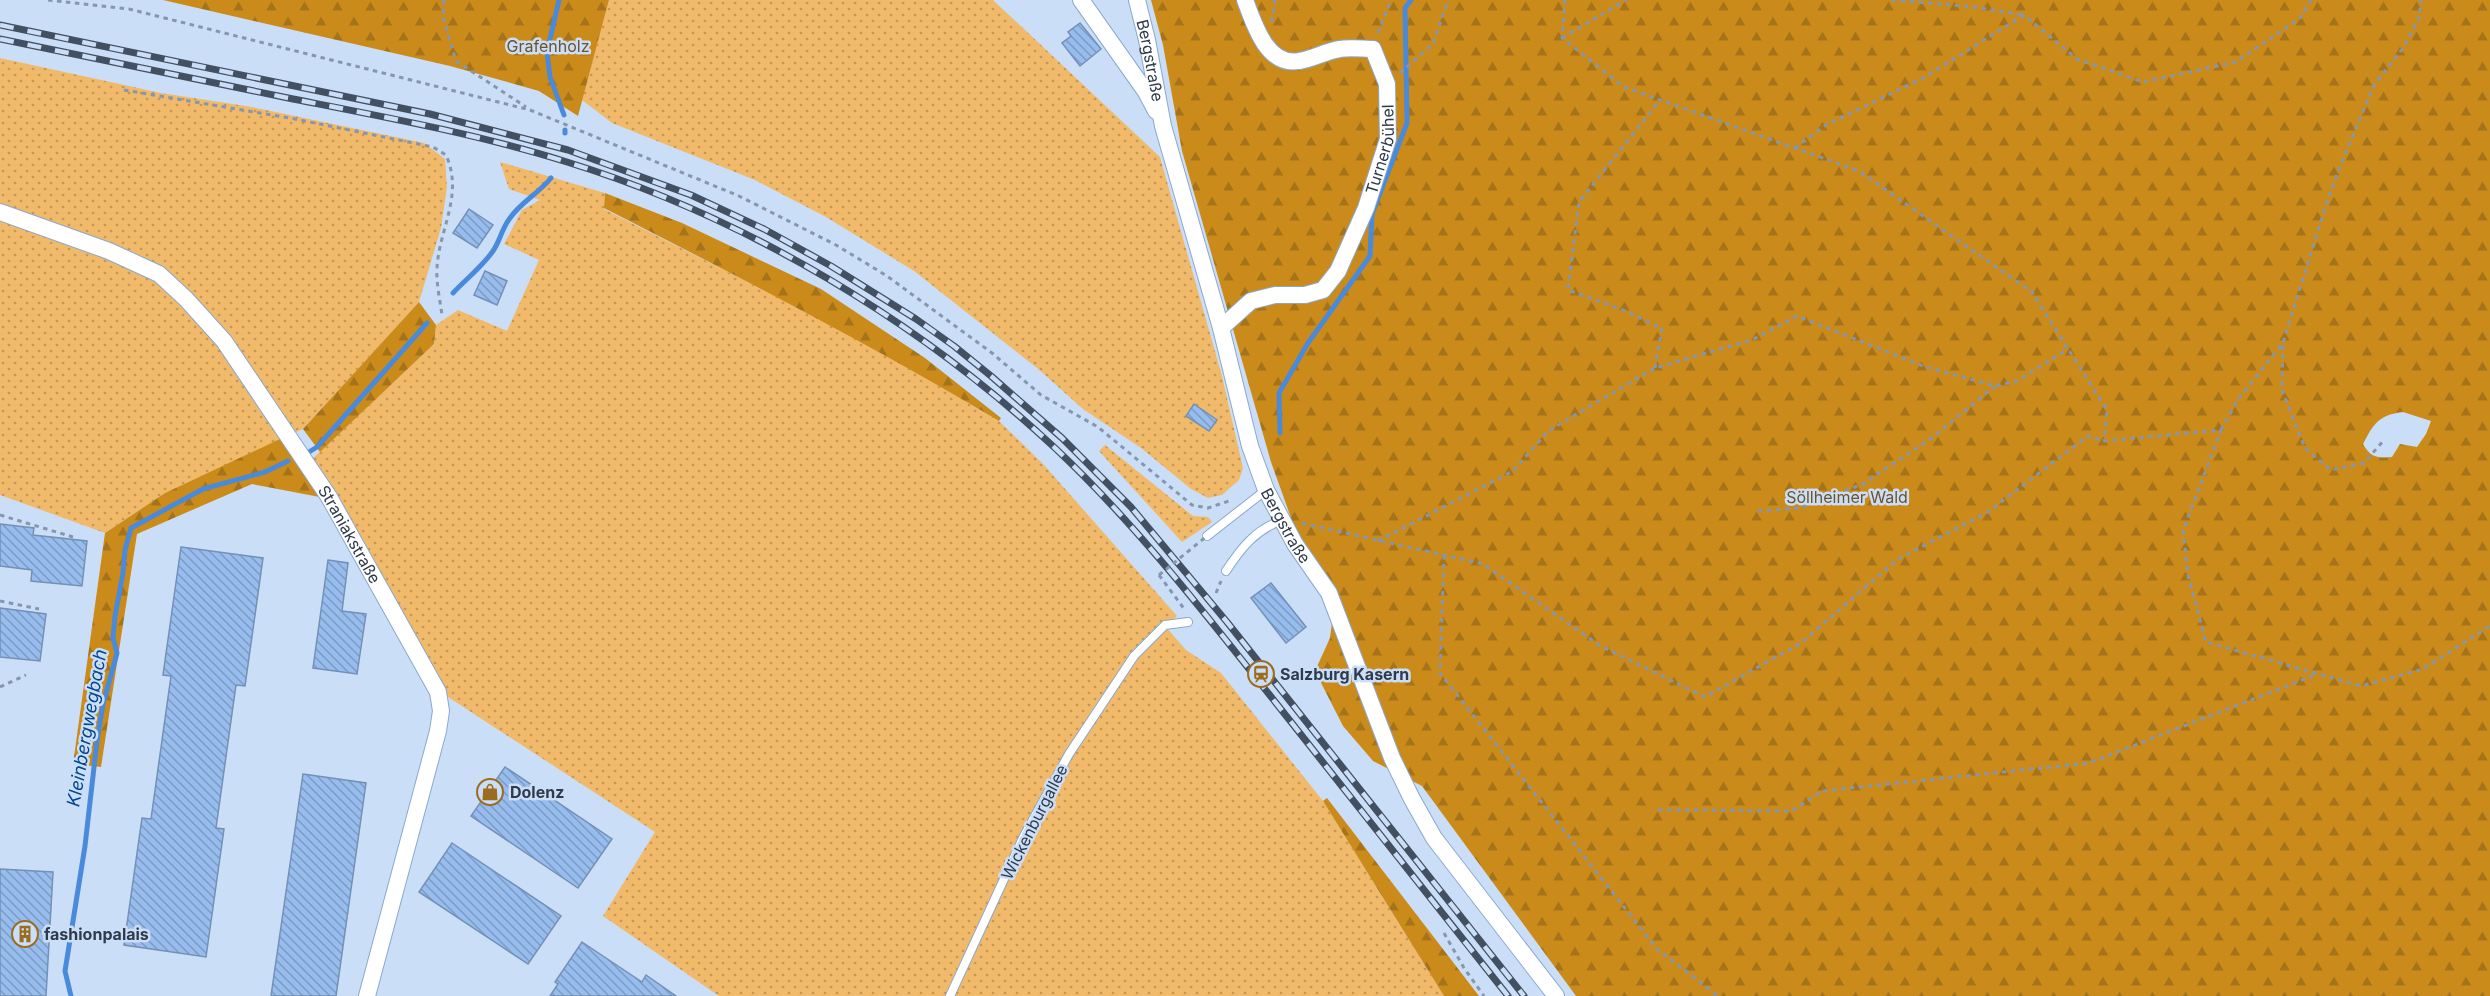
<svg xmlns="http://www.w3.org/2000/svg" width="2490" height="996" font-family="Inter,sans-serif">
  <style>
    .grass { fill: url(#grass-dots) }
    .forest { fill: url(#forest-firs); fill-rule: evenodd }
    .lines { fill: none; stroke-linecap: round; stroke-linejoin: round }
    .stream { stroke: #4a8ada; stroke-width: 5 }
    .building { fill: url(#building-back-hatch); stroke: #7390b5; stroke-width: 1.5 }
    .lane-casing { stroke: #8aa8ce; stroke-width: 10 }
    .street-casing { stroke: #8aa8ce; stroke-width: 18 }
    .path { stroke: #8696ab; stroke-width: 3; stroke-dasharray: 4.5 4.5; stroke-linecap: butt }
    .lane { stroke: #fff; stroke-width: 8 }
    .street { stroke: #fff; stroke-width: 16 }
    .rail-casing { stroke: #435061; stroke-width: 7 }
    .rail { stroke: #cbdef7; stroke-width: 4.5; stroke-dasharray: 14; stroke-linecap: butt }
    .path-bridge { stroke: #8696ab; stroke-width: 3; stroke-dasharray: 4.5 4.5; stroke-linecap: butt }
    .labels { text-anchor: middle; stroke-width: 5; stroke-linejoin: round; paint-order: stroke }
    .park-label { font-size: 16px; fill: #6d522a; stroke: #cbdef7 }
    .street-label { font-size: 16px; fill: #2f3b4b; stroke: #cbdef7 }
    .poi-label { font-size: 16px; font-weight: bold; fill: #2f3b4b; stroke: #cbdef7; text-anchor: start }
    .water-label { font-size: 18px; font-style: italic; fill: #00478f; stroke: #cbdef7 }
  </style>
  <defs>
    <pattern id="grass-dots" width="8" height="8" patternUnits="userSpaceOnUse" patternTransform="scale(1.5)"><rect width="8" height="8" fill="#f1ba6a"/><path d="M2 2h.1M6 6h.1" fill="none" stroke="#c49859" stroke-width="1.8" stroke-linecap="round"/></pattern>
    <pattern id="forest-firs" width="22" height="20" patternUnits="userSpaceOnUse" patternTransform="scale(1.5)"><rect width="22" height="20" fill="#cb8b1a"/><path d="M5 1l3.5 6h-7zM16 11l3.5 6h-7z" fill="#a57319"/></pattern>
    <pattern id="building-back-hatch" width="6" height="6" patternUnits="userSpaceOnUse" patternTransform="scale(1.5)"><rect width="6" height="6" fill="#97bdef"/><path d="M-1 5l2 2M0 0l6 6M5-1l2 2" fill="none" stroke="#7c9bc4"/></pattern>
  </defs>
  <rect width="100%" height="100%" fill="#cbdef7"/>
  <path class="grass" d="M609 0H993L1160 157 1222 376 1243 468 1239 480 1222 495 1208 498 1191 489 1141 448 1083 409 1037 368 914 271 826 217 755 180 612 123 582 100Z
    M0 58 161 93 252 107 424 143 445 159 447 187 441 228 419 302 303 429 165 493 105 533 0 495Z
    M500 162 605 193 604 209 805 311 902 364 999 421 1044 465 1177 616 1166 627 1186 650 1221 673 1323 801 1444 996H719L603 916 655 832 445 695 310 461 434 344 436 325 458 310 507 331 539 260 504 244 522 210 540 200 509 189Z
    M1105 445 1193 516 1208 517 1212 522 1182 542 1099 451Z"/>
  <path class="forest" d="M163 0H609L578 116 539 91 450 66Z
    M1151 0H2490V996H1576L1422 786 1373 761 1343 726 1315 671 1330 638 1336 591 1295 529 1271 462 1182 151 1163 45ZM2403 412 2431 421 2426 434 2417 447 2400 444 2392 457C2377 458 2371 458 2363 444 2374 423 2379 415 2403 412Z
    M605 193 682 223 821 289 925 358 1001 418 999 421C870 344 737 276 604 208Z
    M419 302 436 325 434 344 320 452 303 429Z
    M280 439 325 498 252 484 137 534 101 767 73 764 105 533 165 493Z
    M1327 798 1479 996H1444L1323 801Z"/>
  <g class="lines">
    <path class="stream" d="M559 0 547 52 550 77 564 115
      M565 133V130
      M453 293C466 279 482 267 493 251 500 241 502 228 510 218 521 202 538 194 551 178
      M1280 433 1279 393 1308 343 1370 256 1372 214 1407 123 1405 8 1411 0
      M309 452 317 447 427 323
      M71 996 65 971 85 846 97 741 103 704 117 653 113 638 115 616 123 573 125 550 131 528 203 489 265 472 288 461"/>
  </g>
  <path class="building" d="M1080 23 1101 49 1080 66 1062 43 1071 36 1068 32Z
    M469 209 493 225 477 248 453 233Z
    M485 271 507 281 497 305 474 295Z
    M1194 404 1217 420 1209 431 1186 416Z
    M0 524 34 528 33 535 87 541 82 586 31 581 32 570 0 566Z
    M181 547 263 558 245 686 236 685 216 828 224 829 206 957 124 945 142 818 151 819 171 676 163 675Z
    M328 560 348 563 342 611 366 614 357 674 313 668Z
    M1271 583 1306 627 1286 643 1251 598Z
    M0 608 46 614 40 661 0 657Z
    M505 767 612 839 578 888 471 816Z
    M303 774 366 783 336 996H271Z
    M452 843 561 916 528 964 419 892Z
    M0 869 53 872 46 996H0Z
    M582 942 642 982 646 975 676 996H550L558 984 555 982Z"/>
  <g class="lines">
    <defs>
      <path id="lane" d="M1207 536 1266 490
        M1226 571C1241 548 1256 529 1283 520
        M950 996 1023 838 1069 754 1134 656 1165 625 1188 622"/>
      <g id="street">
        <path d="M1081 0 1146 92 1156 111"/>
        <path id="s1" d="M1137 0 1147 40 1163 126 1221 328 1250 446 1266 490 1295 544 1329 593 1392 758 1412 799 1434 838 1556 996"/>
        <path id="s2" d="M0 212 109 251 159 274 186 299 224 341 329 497 438 692 441 711 438 731 367 996"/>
        <path id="s3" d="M1221 328 1251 301 1275 295H1305L1323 290 1338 271 1366 208 1388 139 1387 84 1373 49C1363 49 1350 47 1340 49 1326 51 1313 59 1299 61 1267 67 1254 24 1245 0"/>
      </g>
    </defs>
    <use href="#lane" class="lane-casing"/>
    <use href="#street" class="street-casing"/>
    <path class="path" d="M48 0 129 9 530 110 739 196 836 245 887 276 992 353 1041 395 1098 427 1192 505 1208 508 1229 501
      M444 0 443 17 456 61 526 107
      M1565 0 1562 38 1624 87 1859 171 2032 292 2107 410 2104 441
      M1892 0 1974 7 2024 15
      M1272 22 1275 0
      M1378 33 1391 0
      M1562 38 1626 0
      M1400 73 1433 44 1448 0
      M124 90 290 118 433 147 446 155C464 195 439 229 437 268 436 283 440 300 442 315
      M1795 148 1826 125 1925 77 2024 15 2077 59 2143 82 2236 62 2300 18 2311 0
      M2283 345 2282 390 2305 448 2331 470 2364 463 2384 440
      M1655 368 1662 328 1623 310 1568 290 1579 202 1660 100
      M2221 430 2239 398 2283 343 2326 205 2341 164 2374 85 2404 47 2419 18 2421 0
      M1758 511 1800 508 1863 484 1933 437 1995 386
      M0 515 73 537
      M1302 523 1483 564 1599 645 1705 697 1801 643 1898 559 1988 512 2088 436 2104 441 2221 430 2183 531 2188 575 2206 642 2361 686 2423 669 2490 626
      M1378 541 1513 471 1548 431 1655 368 1752 340 1797 316 1923 366 1995 386 2017 381 2068 349
      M1444 555 1440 673 1657 949 1718 996
      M1159 575 1185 610
      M1216 593 1221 581
      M0 601 39 609
      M0 687 26 675
      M1658 810 1792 811 1822 791 2089 763 2315 675
      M1444 933 1464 968 1484 996"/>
    <use href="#lane" class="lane"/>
    <use href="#street" class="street"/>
    <defs>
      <path id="rail" d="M0 25 430 114 568 150 691 195 764 229 831 266 916 319 954 346 991 376 1062 438 1131 507 1227 622 1524 996
        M0 39C98 59 196 79 293 99 385 117 477 134 567 162 745 217 919 321 1055 448 1137 525 1206 615 1276 703 1353 800 1430 898 1508 996"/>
    </defs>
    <use href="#rail" class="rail-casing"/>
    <use href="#rail" class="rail"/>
    <path class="path-bridge" d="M1159 575 1207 536"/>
  </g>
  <defs>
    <symbol id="station-ring" viewBox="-11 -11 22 22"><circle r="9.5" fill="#cbdef7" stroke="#9b6c1d" stroke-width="1.5"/><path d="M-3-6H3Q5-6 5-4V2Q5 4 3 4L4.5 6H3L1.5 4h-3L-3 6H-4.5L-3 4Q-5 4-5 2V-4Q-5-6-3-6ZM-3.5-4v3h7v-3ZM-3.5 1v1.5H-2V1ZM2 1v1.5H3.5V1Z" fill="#9b6c1d"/></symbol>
    <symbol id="shop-ring" viewBox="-11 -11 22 22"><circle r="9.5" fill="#cbdef7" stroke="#9b6c1d" stroke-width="1.5"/><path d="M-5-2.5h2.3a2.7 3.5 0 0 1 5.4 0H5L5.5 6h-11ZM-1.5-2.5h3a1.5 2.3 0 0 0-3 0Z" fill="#9b6c1d"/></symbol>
    <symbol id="building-ring" viewBox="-11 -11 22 22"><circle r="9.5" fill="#cbdef7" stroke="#9b6c1d" stroke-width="1.5"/><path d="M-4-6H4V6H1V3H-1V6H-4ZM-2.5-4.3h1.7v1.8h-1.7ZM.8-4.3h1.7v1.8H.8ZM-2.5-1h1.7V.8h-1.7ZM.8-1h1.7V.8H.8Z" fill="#9b6c1d"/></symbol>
  </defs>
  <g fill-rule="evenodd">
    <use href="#station-ring" x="1246" y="659" width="30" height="30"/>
    <use href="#shop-ring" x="475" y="777" width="30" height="30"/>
    <use href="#building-ring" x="10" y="919" width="30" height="30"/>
  </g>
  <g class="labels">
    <g class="park-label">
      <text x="548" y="52">Grafenholz</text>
      <text x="1847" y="503">Söllheimer Wald</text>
    </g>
    <g class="street-label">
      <text dy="6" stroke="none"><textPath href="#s1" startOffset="62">Bergstraße</textPath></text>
      <text dy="6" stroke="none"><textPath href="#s3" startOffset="268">Turnerbühel</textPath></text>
      <text dy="6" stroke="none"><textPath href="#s1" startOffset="548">Bergstraße</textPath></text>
      <text dy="6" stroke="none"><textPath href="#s2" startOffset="495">Straniakstraße</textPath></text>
      <text transform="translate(1034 822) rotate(-63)" y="6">Wickenburgallee</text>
    </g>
    <g class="poi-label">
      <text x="1280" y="680">Salzburg Kasern</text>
      <text x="510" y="798">Dolenz</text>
      <text x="44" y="940">fashionpalais</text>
    </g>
    <g class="water-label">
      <text transform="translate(87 728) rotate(-80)" y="6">Kleinbergwegbach</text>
    </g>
  </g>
</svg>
